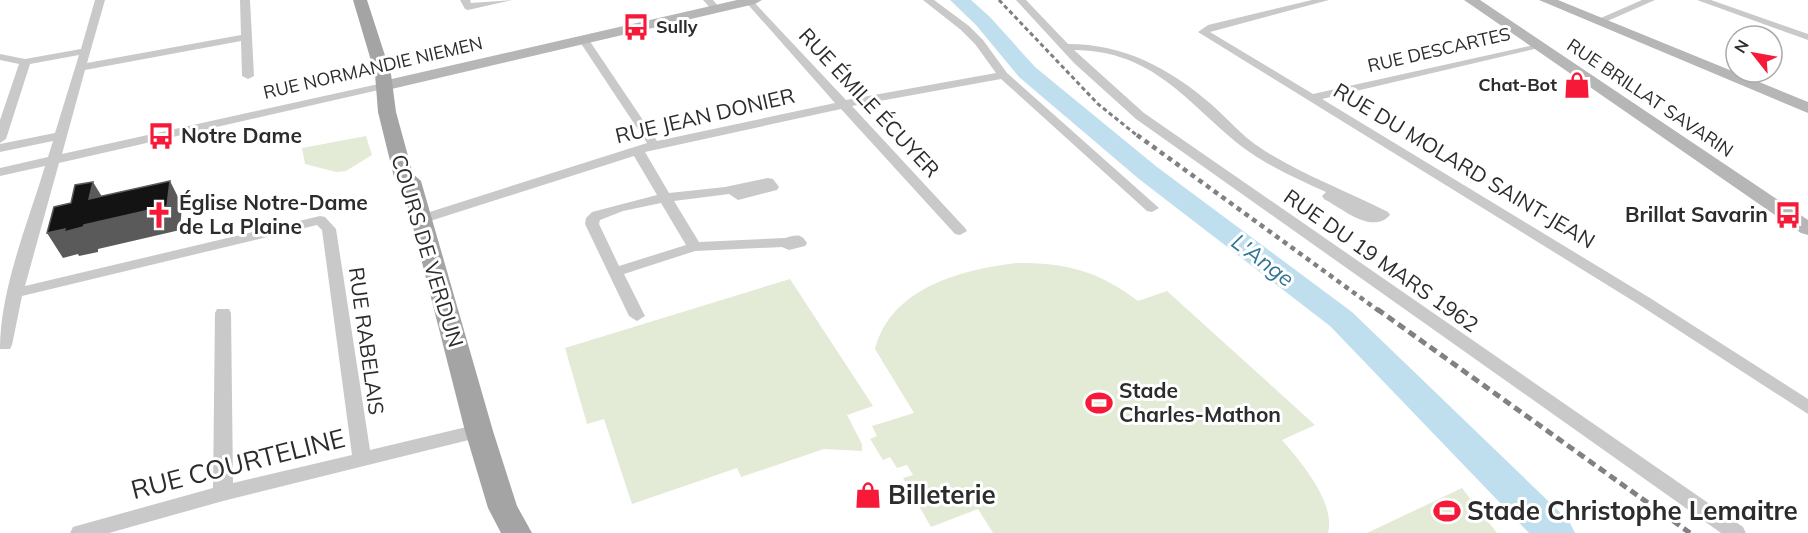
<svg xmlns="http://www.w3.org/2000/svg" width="1808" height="533" font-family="Mulish,sans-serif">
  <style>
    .green { fill: #e3ebd7 }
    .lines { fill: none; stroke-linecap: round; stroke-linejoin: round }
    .river { fill: #c0dfee; fill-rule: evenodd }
    .street { fill: #c9c9c9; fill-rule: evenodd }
    .secondary { fill: #b6b6b6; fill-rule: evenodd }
    .primary { fill: #a4a4a4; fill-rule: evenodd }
    .rail-far2 { stroke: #818181; stroke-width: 3; stroke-dasharray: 4.5 3; stroke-linecap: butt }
    .rail-far1 { stroke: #818181; stroke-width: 4.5; stroke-dasharray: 5 4.5; stroke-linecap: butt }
    .rail { stroke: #818181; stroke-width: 5; stroke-dasharray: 8 5; stroke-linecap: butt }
    .shaded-wall { fill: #5a5a5a }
    .building { fill: #131313; stroke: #5a5a5a; stroke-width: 1.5 }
    .labels { text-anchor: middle; stroke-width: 6; stroke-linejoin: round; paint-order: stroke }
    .far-poi-label { font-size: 18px; font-weight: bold; fill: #2c2c2c; stroke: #fff; text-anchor: start }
    .far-street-label { font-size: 18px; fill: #2c2c2c; stroke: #fff }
    .street-label { font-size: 21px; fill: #2c2c2c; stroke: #fff }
    .poi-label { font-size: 21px; font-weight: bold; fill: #2c2c2c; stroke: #fff; text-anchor: start }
    .water-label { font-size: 22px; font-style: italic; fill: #337594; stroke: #fff }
    .near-street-label { font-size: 26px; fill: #2c2c2c; stroke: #fff }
    .near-poi-label { font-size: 26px; font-weight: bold; fill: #2c2c2c; stroke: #fff; text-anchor: start }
  </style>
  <rect width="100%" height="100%" fill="#fff"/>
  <path class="green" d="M366 136 372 155 346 171 336 172 305 164 302 148Z
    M1016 263C1066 263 1097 270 1138 301L1167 291 1315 425 1282 440C1300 461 1336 502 1328 533H993L978 509 931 527 903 478 913 475 907 465 897 468 890 457 883 460 870 439 877 436 872 426 914 413 875 349C891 288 960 270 1016 263Z
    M790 279 873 406 847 415 862 444V451L824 449 741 477 737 468 632 504 604 419 587 424 565 348Z
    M1462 488 1497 533H1367Z"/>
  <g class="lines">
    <path class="river" d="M950 0H971L990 17 1035 67 1157 167 1352 312 1569 521 1575 533H1529L1330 326 1139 179 1019 77 976 25Z"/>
    <path class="street" d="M95 0H105L87 63 241 35 240 0H250L254 76 248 79 242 76 241 41 85 70 62 154 383 83 389 86 383 89 59 163 25 286 320 216 325 217 336 229 370 450 479 424 485 426 488 431 485 436 223 501 109 533H70L73 527 80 525 213 488 215 313 217 309H229L231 313 233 483 352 455 322 230 317 225 22 296 12 345 10 349H0C0 289 28 223 45 166L0 176V168L48 157 53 141 0 152V144L55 133 79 55 30 64 6 139 0 143V120L19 64 0 60V54L25 59 81 49Z
      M460 0H470L471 3 512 0 468 10 465 9Z
      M703 0H713L721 9 713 11Z
      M744 0H752L846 100 996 73 975 44 961 30 923 0H934L969 26 983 40 1007 73 1159 208 1152 212 1147 211 1001 79 852 106 965 228 967 231 960 235 955 234 841 109 645 152 669 193 725 187 768 178 773 179 779 187 777 190 738 200 729 194 674 201 699 242 785 238C796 235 801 233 807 243L805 246 789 250 782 247 695 251 624 274 645 316 637 321 629 316 585 224 586 218 592 212 657 195 634 156 427 222 422 223 415 219 417 216 647 143 578 39 579 37H587L657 141 835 103ZM661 203 686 245 619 266 599 224 600 220 623 211Z
      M1016 0H1026L1068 44C1124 44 1169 68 1211 104 1227 118 1241 135 1259 147 1300 174 1345 190 1388 212L1390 215C1372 235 1343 209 1324 199L1322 196 1326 192C1297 179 1266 165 1241 146 1185 101 1154 51 1074 50L1144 113 1743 527 1746 533H1721L1136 119 1074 63Z
      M1312 0H1329L1210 32 1313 94 1543 43V47L1322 99 1650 298 1808 399V414L1638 304 1198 32 1208 25Z
      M1642 0H1655L1603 23 1594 21Z
      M1697 0H1711L1808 34V40Z"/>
    <path class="secondary" d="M737 0H762L755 4 383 91 375 86 383 81Z
      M1464 0H1480L1808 220V235L1801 233Z
      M1539 0H1558L1808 102V113Z"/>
    <path class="primary" d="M353 0H367L391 74 396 112 413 174 421 181 493 431 517 506 532 533H501L488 508 465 431 402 184 394 177 378 112 375 74Z"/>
    <path class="rail-far2" d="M999 0 1098 104 1139 137"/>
    <path class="rail-far1" d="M1137 135 1379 311"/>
    <path class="rail" d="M1377 309 1690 533"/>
  </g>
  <path class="shaded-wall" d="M170 181 182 205 180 230 98 249V252L79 256 78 254 63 258 47 233 84 225 93 182 107 205Z"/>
  <path class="building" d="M170 181 167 206 84 225 83 227 64 232 65 229 47 233 54 207 71 203 75 185 93 182 89 199Z"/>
  <defs>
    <symbol id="bus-bare" viewBox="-9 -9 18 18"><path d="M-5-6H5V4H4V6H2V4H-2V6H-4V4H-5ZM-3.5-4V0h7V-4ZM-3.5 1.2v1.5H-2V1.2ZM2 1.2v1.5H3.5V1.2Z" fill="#f61a38" stroke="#fff" stroke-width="2.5" paint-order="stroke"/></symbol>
    <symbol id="shop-bare" viewBox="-9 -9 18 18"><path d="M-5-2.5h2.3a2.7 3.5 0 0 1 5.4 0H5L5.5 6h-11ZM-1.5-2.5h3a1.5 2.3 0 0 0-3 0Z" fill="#f61a38" stroke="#fff" stroke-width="2.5" paint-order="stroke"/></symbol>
    <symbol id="church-bare" viewBox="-9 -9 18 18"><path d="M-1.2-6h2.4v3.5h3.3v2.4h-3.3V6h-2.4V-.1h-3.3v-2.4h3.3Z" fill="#f61a38" stroke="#fff" stroke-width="2.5" paint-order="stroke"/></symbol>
    <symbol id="stadium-bare" viewBox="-9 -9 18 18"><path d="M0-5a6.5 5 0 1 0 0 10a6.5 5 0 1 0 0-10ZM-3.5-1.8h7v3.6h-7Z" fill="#f61a38" stroke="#fff" stroke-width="2.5" paint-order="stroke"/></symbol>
  </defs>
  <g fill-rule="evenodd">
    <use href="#bus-bare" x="617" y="8" width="38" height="38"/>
    <use href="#shop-bare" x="1558" y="66" width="38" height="38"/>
    <use href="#bus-bare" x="142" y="117" width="38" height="38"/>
    <use href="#church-bare" x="140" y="196" width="38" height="38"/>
    <use href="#bus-bare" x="1769" y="196" width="38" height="38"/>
    <use href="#stadium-bare" x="1080" y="384" width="38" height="38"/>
    <use href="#shop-bare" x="849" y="476" width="38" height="38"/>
    <use href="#stadium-bare" x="1428" y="492" width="38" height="38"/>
  </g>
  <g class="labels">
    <g class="far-poi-label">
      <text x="656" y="33">Sully</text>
      <text x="1557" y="91" text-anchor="end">Chat-Bot</text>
    </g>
    <g class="far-street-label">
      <text transform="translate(1439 50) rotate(-13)" y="6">RUE DESCARTES</text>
      <text transform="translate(373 68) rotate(-13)" y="6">RUE NORMANDIE NIEMEN</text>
      <text transform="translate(1650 98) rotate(34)" y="6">RUE BRILLAT SAVARIN</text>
    </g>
    <g class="street-label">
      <text transform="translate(869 103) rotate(47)" y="7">RUE ÉMILE ÉCUYER</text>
      <text transform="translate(705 116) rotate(-13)" y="7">RUE JEAN DONIER</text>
      <text transform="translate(1464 166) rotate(31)" y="7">RUE DU MOLARD SAINT-JEAN</text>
      <text transform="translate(427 251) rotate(73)" y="7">COURS DE VERDUN</text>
      <text transform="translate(1381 261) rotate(35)" y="7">RUE DU 19 MARS 1962</text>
      <text transform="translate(366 341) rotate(82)" y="7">RUE RABELAIS</text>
    </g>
    <g class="poi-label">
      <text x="181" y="143">Notre Dame</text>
      <text x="179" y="210">Église Notre-Dame<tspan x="179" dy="24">de La Plaine</tspan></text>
      <text x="1768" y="222" text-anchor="end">Brillat Savarin</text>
      <text x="1119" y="398">Stade<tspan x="1119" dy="24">Charles-Mathon</tspan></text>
    </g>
    <g class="water-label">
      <text transform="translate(1263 260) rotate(37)" y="8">L'Ange</text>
    </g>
    <g class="near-street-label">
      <text transform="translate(238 464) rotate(-14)" y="9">RUE COURTELINE</text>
    </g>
    <g class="near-poi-label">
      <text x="888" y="504">Billeterie</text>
      <text x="1467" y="520">Stade Christophe Lemaitre</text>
    </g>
  </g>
  <g transform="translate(1754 54) rotate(301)"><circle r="28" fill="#ffffff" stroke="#ababab" stroke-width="1.5"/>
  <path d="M0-4.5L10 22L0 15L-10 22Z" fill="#f61a38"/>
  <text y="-9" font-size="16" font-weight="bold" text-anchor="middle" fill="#2c2c2c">N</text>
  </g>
</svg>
